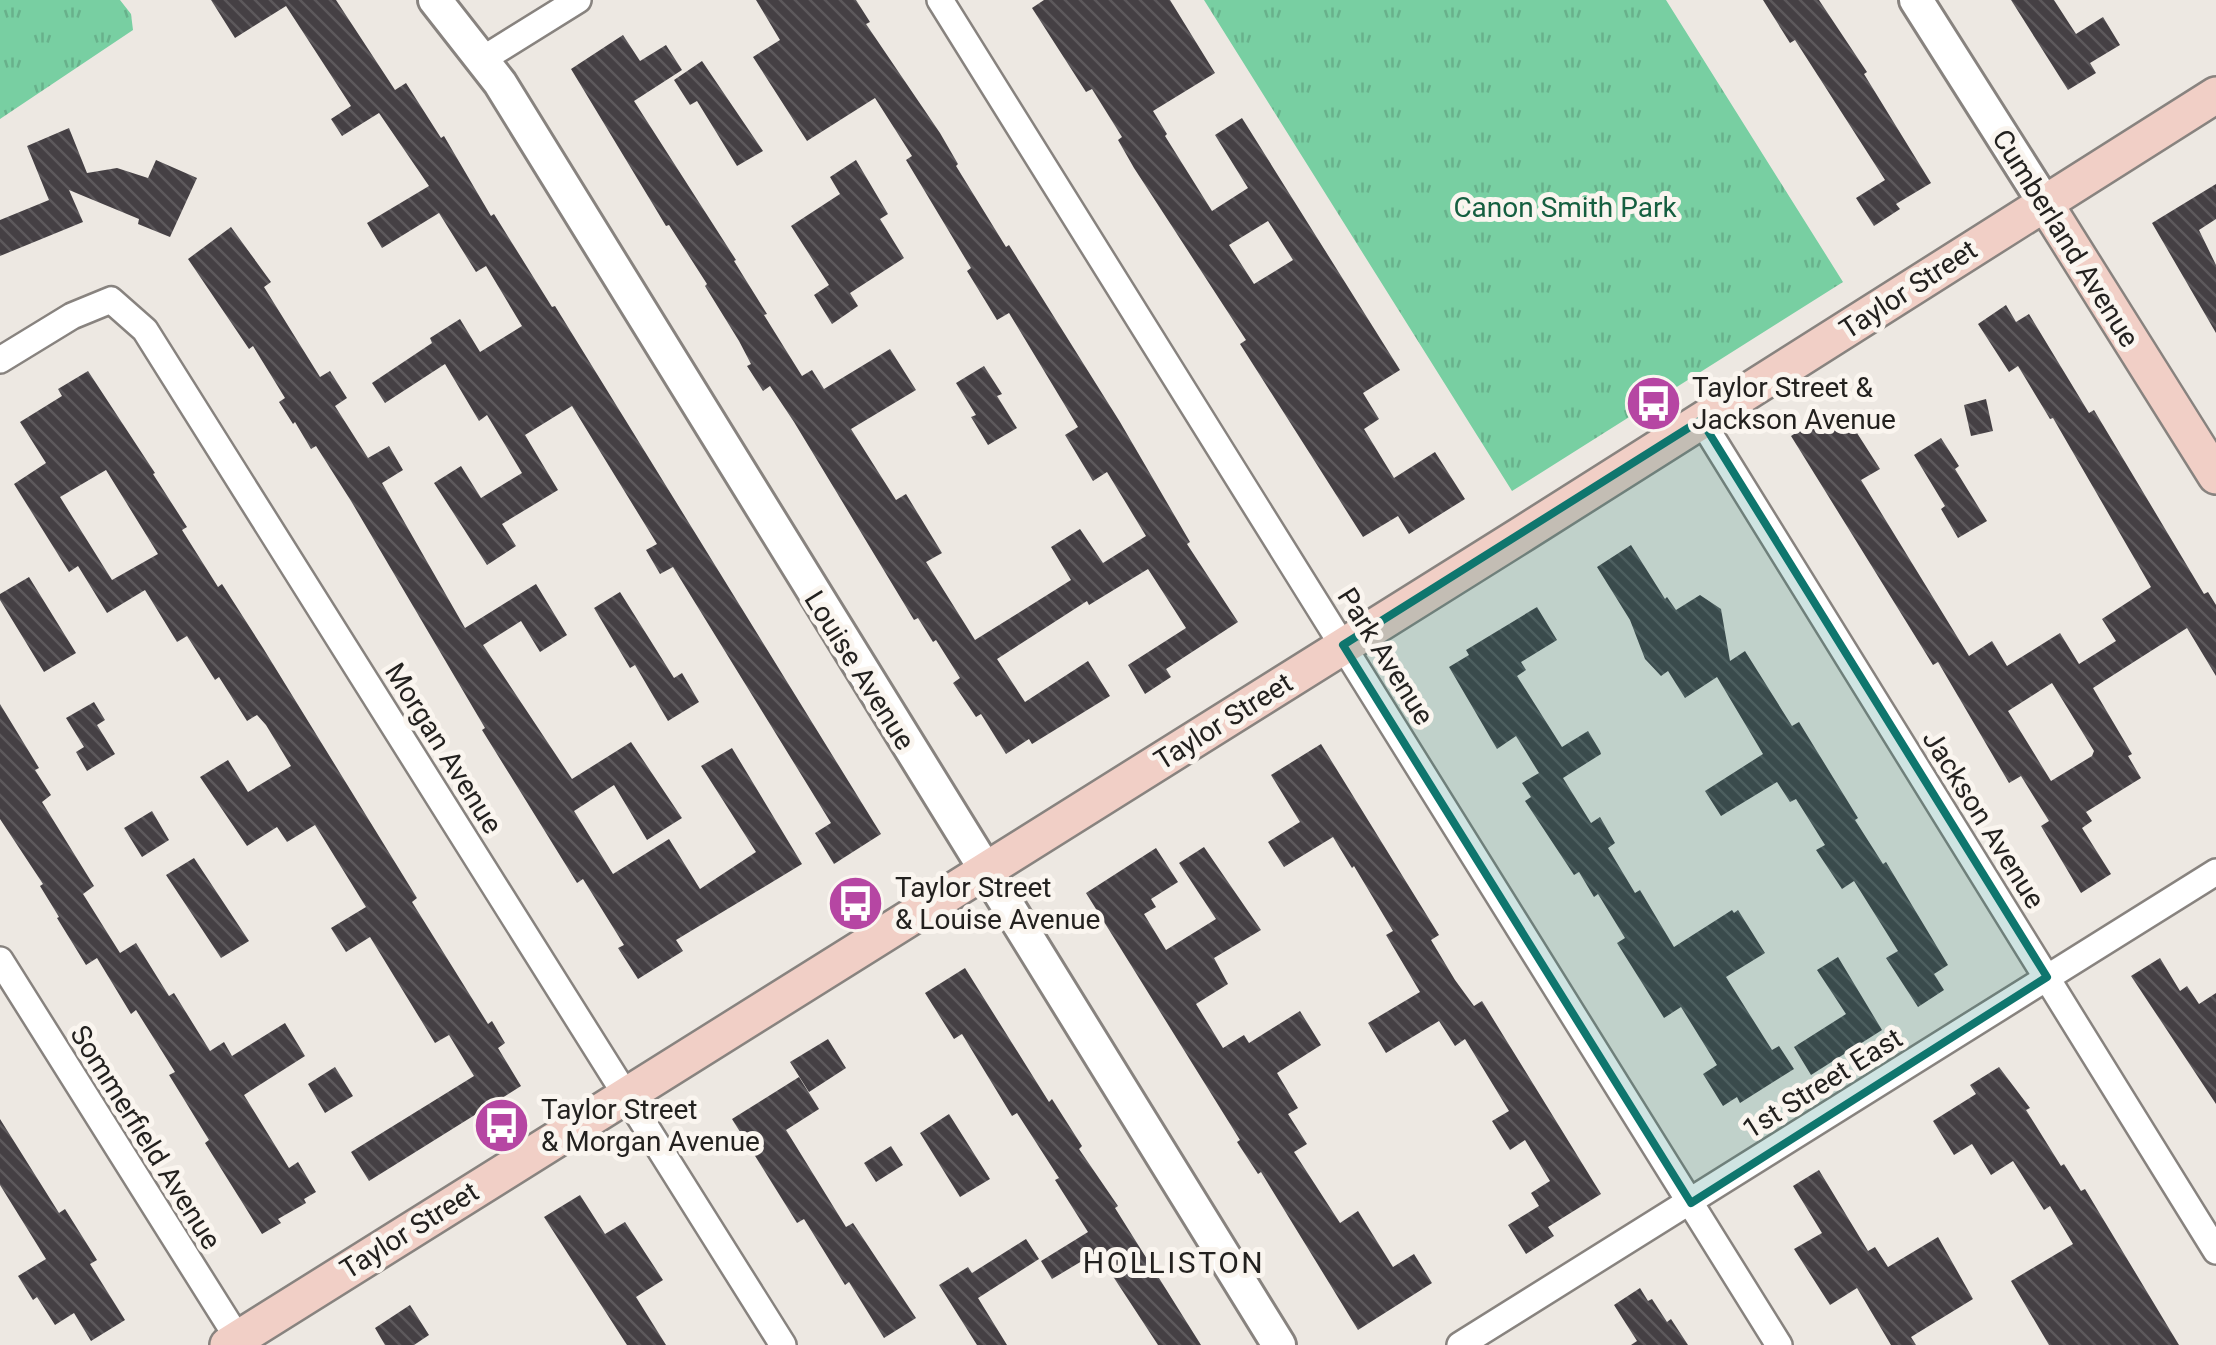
<svg xmlns="http://www.w3.org/2000/svg" width="2216" height="1345" font-family="Roboto,sans-serif">
  <style>
    .grass { fill: url(#grass-tufts) }
    .building { fill: url(#building-back-hatch); fill-rule: evenodd }
    .lines { fill: none; stroke-linecap: round; stroke-linejoin: round }
    .minor-casing { stroke: #88837f; stroke-width: 30 }
    .tertiary-casing { stroke: #88837f; stroke-width: 38 }
    .secondary-casing { stroke: #88837f; stroke-width: 40 }
    .minor { stroke: #fff; stroke-width: 25 }
    .tertiary { stroke: #fff; stroke-width: 32 }
    .secondary { stroke: #f1cfc6; stroke-width: 35 }
    .marked { fill: #0f766e; fill-opacity: 0.2; stroke: #0f766e; stroke-width: 8; stroke-linejoin: round }
    .labels { text-anchor: middle; stroke-width: 10; stroke-linejoin: round; paint-order: stroke }
    .park-label { font-size: 28px; fill: #155f40; stroke: #faf5ef }
    .street-label { font-size: 28px; fill: #23211f; stroke: #faf5ef }
    .poi-label { font-size: 28px; fill: #23211f; stroke: #faf5ef; text-anchor: start }
    .neighbourhood-label { font-size: 30px; letter-spacing: 2.5px; fill: #23211f; stroke: #faf5ef }
  </style>
  <defs>
    <pattern id="grass-tufts" width="24" height="20" patternUnits="userSpaceOnUse" patternTransform="scale(2.5)"><rect width="24" height="20" fill="#78cfa2"/><path d="M3 7l-1-3M5 7V3M7 7l1-3M15 17l-1-3M17 17v-4M19 17l1-3" fill="none" stroke="#68b18b"/></pattern>
    <pattern id="building-back-hatch" width="6" height="6" patternUnits="userSpaceOnUse" patternTransform="scale(2.5)"><rect width="6" height="6" fill="#454044"/><path d="M-1 5l2 2M0 0l6 6M5-1l2 2" fill="none" stroke="#5d595c"/></pattern>
  </defs>
  <rect width="100%" height="100%" fill="#ede8e2"/>
  <path class="grass" d="M0 0H120L131 14 133 30 0 119Z
    M1204 0H1666L1843 282 1512 491Z"/>
  <path class="building" d="M211 0H336L395 90 406 83 441 138 444 136 491 216 494 214 552 307 555 306 881 834 834 864 815 833 831 823 673 567 660 574 646 550 657 544 572 406 525 435 558 490 502 524 516 546 487 565 434 483 461 466 481 498 522 473 487 415 479 421 445 364 385 403 372 383 432 343 430 338 460 319 480 352 522 326 486 266 476 272 439 213 382 248 367 223 429 186 379 113 342 136 331 119 351 106 286 6 235 38Z
    M756 0H856L870 22 866 24 940 133 958 164 956 166 1006 247 1009 245 1120 422 1190 542 1187 544 1238 622 1166 669 1171 677 1145 694 1128 665 1186 628 1148 569 1089 605 1087 601 997 659 1025 702 1088 661 1110 696 1032 744 1029 739 1006 754 981 714 976 717 953 683 960 678 936 640 933 642 918 618 914 620 794 422 770 386 763 391 747 366 751 364 739 341 705 286 707 284 669 225 666 226 571 69 623 35 640 61 666 45 682 70 634 101 736 260 734 261 767 314 764 315 802 376 812 370 824 389 890 349 916 390 851 429 896 500 906 494 942 553 926 562 975 640 1071 580 1051 547 1080 529 1103 563 1146 536 1107 472 1093 481 1065 435 1078 427 1009 313 997 320 967 271 971 268 906 160 912 156 875 98 807 141 753 57 780 40Z
    M1044 0H1170L1215 73 1153 111 1167 134 1165 136 1212 211 1248 188 1215 135 1242 118 1400 370 1363 393 1379 419 1364 429 1394 478 1435 452 1465 499 1409 534 1398 516 1363 537 1240 344 1246 340 1134 168 1118 140 1122 137 1092 89 1086 92 1032 8ZM1268 221 1293 260 1254 284 1229 245Z
    M1763 0H1819L1867 72 1864 74 1931 183 1896 204 1900 209 1874 226 1856 198 1885 180 1795 40 1790 43Z
    M2011 0H2054L2076 34 2103 17 2120 45 2090 63 2096 73 2068 90Z
    M702 61 763 151 737 166 697 101 690 105 674 80Z
    M69 128 87 173 117 168 148 178 156 160 197 178 170 237 138 224 139 219 69 190 83 222 0 256V220L49 200 27 146Z
    M856 160 888 214 880 219 904 258 850 293 858 306 832 324 814 295 829 285 791 226 840 194 830 177Z
    M2216 184V219L2199 230 2216 265V333L2152 223Z
    M231 227 271 282 264 287 320 377 330 371 347 398 335 406 368 458 389 446 403 470 382 483 465 628 536 584 567 635 540 652 521 621 483 645 572 779 631 742 682 818 647 840 614 785 574 811 613 874 669 839 700 889 756 852 701 766 732 748 802 864 676 940 683 951 638 979 618 948 624 945 583 879 577 883 482 730 485 728 351 501 316 446 311 449 295 422 293 424 279 402 285 398 253 346 249 349 188 259Z
    M2006 305 2016 322 2029 314 2089 413 2094 410 2204 594 2208 592 2216 605V676L2187 628 2093 688 2132 754 2128 756 2141 778 2086 812 2092 821 2082 828 2111 874 2081 893 2041 826 2049 821 2021 776 2009 783 1938 662 1933 665 1791 436 1822 416 1825 422 1843 411 1880 469 1861 480 1969 656 1992 641 2007 666 2060 633 2079 664 2116 641 2102 619 2151 587 2053 418 2050 419 2018 366 2009 372 1978 324ZM2052 683 2094 751 2092 756 2051 781 2008 711Z
    M984 366 1002 394 997 396 1017 428 988 445 971 417 976 415 956 383Z
    M88 371 155 473 153 474 187 527 182 530 218 587 222 584 263 648 417 898 412 902 488 1024 492 1021 505 1043 498 1048 521 1086 369 1181 351 1152 474 1076 449 1035 435 1043 370 937 346 952 331 928 366 907 315 825 287 842 277 827 247 846 200 777 228 760 248 792 291 766 266 725 257 715 247 721 219 677 215 680 187 636 177 642 145 590 107 613 78 566 69 572 14 484 46 463 20 422 62 396 58 389ZM106 470 158 554 112 580 60 497Z
    M1986 399 1993 431 1971 436 1964 405Z
    M1941 438 1959 466 1955 469 1987 521 1958 538 1941 509 1945 506 1914 455Z
    M1631 545 1665 599 1667 597 1676 610 1700 595 1721 609 1730 661 1745 651 1792 726 1799 722 1858 818 1855 820 1883 864 1886 862 1948 965 1934 974 1944 990 1918 1007 1886 958 1898 951 1854 881 1842 889 1816 850 1825 845 1796 799 1790 802 1777 782 1721 816 1705 791 1763 754 1717 677 1685 698 1668 671 1661 676 1645 659 1630 620 1597 567Z
    M29 577 76 653 44 672 0 600V594Z
    M620 592 674 678 682 673 699 702 668 721 635 665 630 668 594 608Z
    M1537 607 1557 640 1521 662 1526 670 1517 676 1562 747 1588 731 1600 751 1601 754 1563 778 1591 823 1600 817 1615 843 1608 848 1635 893 1640 890 1674 947 1732 910 1734 913 1738 910 1765 953 1726 977 1772 1050 1779 1046 1794 1069 1740 1103 1737 1097 1723 1106 1703 1074 1717 1065 1681 1007 1664 1018 1617 943 1625 938 1598 894 1594 897 1579 872 1574 875 1525 801 1531 797 1522 783 1539 773 1516 736 1497 749 1449 667 1469 655 1466 650Z
    M94 702 105 720 97 725 115 754 87 771 76 752 84 747 66 718Z
    M0 704 39 768 35 770 51 795 42 802 94 886 83 894 120 953 136 943 169 996 174 993 210 1051 224 1042 232 1056 285 1023 305 1056 244 1095 289 1168 298 1162 316 1192 304 1199 306 1203 278 1219 281 1223 262 1234 205 1143 209 1140 169 1075 175 1072 136 1010 131 1014 97 958 86 965 57 918 59 917 40 886 43 884 0 819Z
    M1321 744 1439 935 1431 940 1455 980 1474 1006 1482 1001 1601 1194 1548 1227 1554 1236 1526 1254 1508 1225 1539 1206 1531 1193 1550 1181 1525 1140 1510 1150 1492 1121 1509 1111 1465 1039 1455 1046 1439 1021 1386 1053 1368 1023 1420 992 1386 935 1393 931 1354 866 1352 868 1333 837 1284 867 1268 842 1300 822 1271 775Z
    M152 811 169 840 142 857 124 828Z
    M1204 847 1261 930 1214 958 1228 984 1196 1004 1223 1048 1244 1035 1249 1043 1300 1011 1321 1045 1277 1073 1298 1108 1288 1114 1307 1144 1294 1152 1340 1223 1358 1211 1393 1267 1414 1254 1432 1283 1358 1330 1261 1172 1258 1174 1237 1142 1240 1140 1086 893 1156 848 1178 882 1151 899 1156 907 1144 914 1166 950 1216 919 1179 863Z
    M194 858 249 941 221 958 166 875Z
    M1838 957 1882 1030 1811 1075 1794 1047 1846 1014 1817 970Z
    M2160 958 2180 991 2187 986 2199 1004 2216 993V1104L2131 976Z
    M965 968 1049 1102 1052 1099 1082 1146 1079 1149 1118 1206 1115 1208 1201 1345H1158L1097 1252 1052 1279 1041 1261 1088 1232 1055 1180 1059 1178 1017 1113 1012 1116 962 1034 954 1039 925 993Z
    M828 1039 846 1068 809 1092 790 1062Z
    M335 1067 353 1096 325 1113 308 1084Z
    M1999 1067 2030 1108 2026 1110 2061 1166 2064 1164 2081 1191 2085 1189 2179 1345H2049L2011 1281 2073 1244 2050 1206 2044 1210 2013 1161 1991 1175 1972 1144 1954 1155 1933 1121 1976 1094 1970 1085Z
    M799 1077 819 1109 786 1130 846 1227 853 1223 916 1318 884 1338 849 1282 845 1285 804 1219 797 1223 732 1119Z
    M949 1114 990 1179 960 1197 920 1133Z
    M0 1119 59 1213 65 1209 97 1260 90 1264 125 1320 91 1341 74 1313 55 1325 37 1297 33 1300 18 1276 46 1259 0 1185Z
    M891 1146 903 1165 876 1182 864 1163Z
    M1819 1170 1868 1251 1875 1247 1888 1267 1938 1237 1973 1299 1911 1337 1916 1345H1891L1857 1288 1830 1305 1794 1249 1822 1233 1793 1186Z
    M580 1195 605 1234 625 1222 663 1280 636 1297 666 1345H627L544 1217Z
    M1026 1239 1039 1259 978 1298 1007 1345H977L939 1285 968 1267 972 1273Z
    M1640 1288 1648 1301 1652 1299 1667 1322 1671 1319 1688 1345H1631L1637 1341 1614 1305Z
    M410 1305 429 1335 414 1345H385L375 1328Z"/>
  <g class="lines">
    <defs>
      <path id="minor" d="M940 0 1779 1345
        M483 59 578 0
        M0 360 72 316 111 300 145 330 783 1345
        M1701 420 2216 1251
        M0 960 242 1345
        M1460 1345 2216 872"/>
      <path id="tertiary" d="M435 0 500 83 1279 1345
        M1916 0 2044 202"/>
      <path id="secondary" d="M2044 202 2216 476
        M228 1345 1524 533 2216 95"/>
    </defs>
    <use href="#minor" class="minor-casing"/>
    <use href="#tertiary" class="tertiary-casing"/>
    <use href="#secondary" class="secondary-casing"/>
    <use href="#minor" class="minor"/>
    <use href="#tertiary" class="tertiary"/>
    <use href="#secondary" class="secondary"/>
  </g>
  <path class="marked" d="M1701 420 2047 977 1691 1203 1343 645Z"/>
  <defs>
    <symbol id="bus-disc" viewBox="-11 -11 22 22"><circle r="9.5" fill="#b646a3" stroke="#faf5ef"/><path d="M-5-6H5V4H4V6H2V4H-2V6H-4V4H-5ZM-3.5-4V0h7V-4ZM-3.5 1.2v1.5H-2V1.2ZM2 1.2v1.5H3.5V1.2Z" fill="#fff"/></symbol>
  </defs>
  <g fill-rule="evenodd">
    <use href="#bus-disc" x="1622" y="372" width="63" height="63"/>
    <use href="#bus-disc" x="824" y="872" width="63" height="63"/>
    <use href="#bus-disc" x="470" y="1094" width="63" height="63"/>
  </g>
  <g class="labels">
    <g class="park-label">
      <text x="1565" y="217">Canon Smith Park</text>
    </g>
    <g class="street-label">
      <text transform="translate(2066 238) rotate(58)" y="10">Cumberland Avenue</text>
      <text transform="translate(1908 289) rotate(-33)" y="10">Taylor Street</text>
      <text transform="translate(1386 656) rotate(58)" y="10">Park Avenue</text>
      <text transform="translate(860 670) rotate(58)" y="10">Louise Avenue</text>
      <text transform="translate(1223 721) rotate(-32)" y="10">Taylor Street</text>
      <text transform="translate(444 748) rotate(58)" y="10">Morgan Avenue</text>
      <text transform="translate(1984 819) rotate(58)" y="10">Jackson Avenue</text>
      <text transform="translate(1822 1083) rotate(-32)" y="10">1st Street East</text>
      <text transform="translate(146 1137) rotate(58)" y="10">Sommerfield Avenue</text>
      <text transform="translate(409 1230) rotate(-32)" y="10">Taylor Street</text>
    </g>
    <g class="poi-label">
      <text x="1692" y="397">Taylor Street &amp;<tspan x="1692" dy="32">Jackson Avenue</tspan></text>
      <text x="895" y="897">Taylor Street<tspan x="895" dy="32">&amp; Louise Avenue</tspan></text>
      <text x="541" y="1119">Taylor Street<tspan x="541" dy="32">&amp; Morgan Avenue</tspan></text>
    </g>
    <g class="neighbourhood-label">
      <text x="1174" y="1273">HOLLISTON</text>
    </g>
  </g>
</svg>
